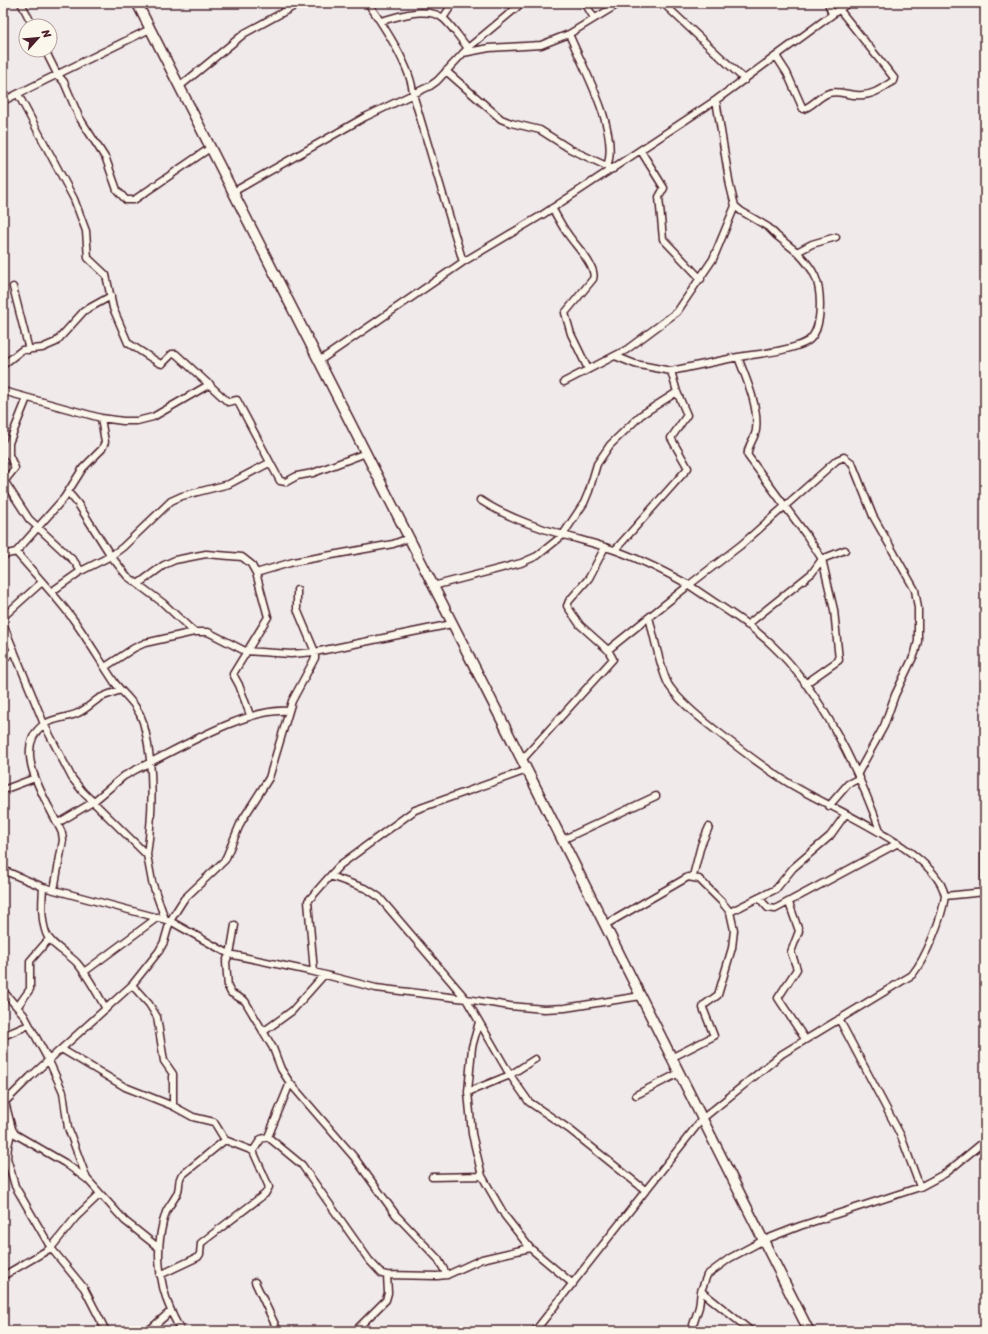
<svg xmlns="http://www.w3.org/2000/svg" width="988" height="1334" font-family="Sriracha,sans-serif">
  <style>
    .lines { fill: none; stroke-linecap: round; stroke-linejoin: round }
    .street-casing { stroke: #4a1f2b; stroke-width: 9 }
    .secondary-casing { stroke: #4a1f2b; stroke-width: 12 }
    .street { stroke: #fbf7ec; stroke-width: 6 }
    .secondary { stroke: #fbf7ec; stroke-width: 9 }
  </style>
  <rect width="100%" height="100%" fill="#f0eaeb"/>
  <filter id="ink" filterUnits="userSpaceOnUse"><feTurbulence type="fractalNoise" baseFrequency=".025" numOctaves="2"/><feDisplacementMap in="SourceGraphic" scale="8" xChannelSelector="R" yChannelSelector="G"/><feConvolveMatrix kernelMatrix="1 2 1 2 8 2 1 2 1" color-interpolation-filters="sRGB"/></filter>
  <g filter="url(#ink)">
    <g class="lines">
      <defs>
        <path id="street" d="M21 3 33 26
          M368 3C383 25 412 68 413 94L463 262
          M585 3 594 18
          M663 3 745 80
          M828 3 832 14
          M443 18 453 3
          M380 21C398 17 428 5 444 19 453 27 460 39 468 48
          M569 34C583 68 620 131 607 167
          M45 50 57 74 64 82 79 117 106 159 117 190 126 200H134L210 148
          M463 53 489 48 541 45 569 34 620 3
          M776 56 787 73 803 109C812 107 819 96 829 93 838 90 847 95 856 95 870 97 882 89 893 81L894 78 839 9
          M446 71 501 119 511 123 540 130 570 149 613 169
          M179 87 245 33 300 3
          M18 94 74 199 86 231 88 258 106 275 113 308 128 343 159 363 162 364 172 354H176L228 402 237 400 280 481 286 482 297 476 313 473 366 453
          M716 100 730 186 735 206
          M3 101 150 29
          M641 151 664 188 659 197 663 239 701 279
          M233 192 365 117 430 86 437 81 468 48 522 3
          M552 208C557 216 561 225 567 233 573 243 598 267 593 279L565 313 571 334 588 369
          M13 287 29 350
          M615 356 635 364 671 371
          M319 361 463 262 542 215 716 100 848 3
          M3 365 22 350 42 348 56 342 84 311 111 296
          M564 382 626 350 677 312 713 259 735 206 741 211 768 227 777 236 797 252
          M3 391 101 418 123 421H137L153 417 210 384
          M5 482 29 519 74 561 81 571
          M3 483 15 468 9 455V443L27 398
          M68 492 78 504 111 556 127 576 163 603 194 632
          M480 500C519 525 562 534 605 547 635 556 662 570 689 585L649 617C653 632 662 677 670 687 682 704 701 719 718 732 741 750 763 767 787 782 826 807 937 850 945 896
          M605 547 589 578 569 601 567 606 580 625 608 650
          M615 550 688 468 671 438 687 415 677 392
          M16 552C35 574 56 596 73 619 88 640 101 662 115 683 125 696 138 705 143 722 155 765 153 811 147 855
          M3 555 16 552 64 498 83 468 102 449 105 442 101 418
          M256 573 293 562 393 544 409 538
          M138 584 164 565 175 560 206 554 242 557 251 564 256 573 268 617 233 674 239 685 250 715
          M433 586 521 563 537 556 562 536 584 503 589 491 597 464 610 445 641 415 677 392 671 371 738 357
          M51 592 81 571 111 556 123 547 171 501 182 496 229 484 269 463
          M3 617 42 582
          M3 624 44 724 72 778 83 792 147 855 152 882 165 919
          M747 625 812 573 822 559 807 536 748 456C746 447 755 439 756 430 759 406 746 379 738 357 757 354 792 351 808 341 823 330 822 292 815 276 811 267 804 259 797 252L812 244 836 237
          M3 660 14 650
          M105 667 134 648 145 643 194 632H208L245 651 291 654 315 652 452 624
          M805 684 839 660 834 610 822 559 845 550
          M522 760 613 659 608 650 649 617
          M527 770 415 810 340 865 330 876 367 889 379 897 466 999 510 1075 529 1102 569 1129 645 1190
          M858 773 884 726 895 695 915 653 918 641V608L915 590 873 516 852 463 844 457 837 460 741 545 689 585C716 604 748 622 772 645 821 691 859 771 881 833
          M3 790 35 778
          M829 806 848 784 860 778
          M58 823 93 802 124 776 135 770C175 751 246 707 289 711
          M985 839V892
          M562 840 656 796
          M3 870 43 887 170 921 229 954 314 972 376 988 466 999 510 1006 544 1009 565 1008 641 996
          M693 876 701 845 709 827
          M43 887C42 902 41 919 46 933 50 945 68 953 77 963 89 977 97 993 106 1009
          M54 890 63 840 62 833C50 805 9 751 43 725 52 718 68 718 78 713 85 710 91 704 98 699 105 695 113 693 121 690
          M759 898 768 908 775 909 898 843
          M789 903 799 931 791 952 797 969 778 998 805 1039
          M730 912 776 889 793 868 830 836 845 815
          M235 925 231 949 226 962 228 987 231 993 245 1001 273 1048 281 1069 290 1083 354 1157 396 1215 438 1259 447 1275
          M605 925 688 877 699 879 721 901 730 912 734 930 732 948 718 995 704 1005 703 1008 714 1036 671 1058
          M84 972 158 917
          M314 972 308 901 330 876
          M132 985 149 1004 157 1017 164 1061 173 1074V1106L193 1117 214 1122 225 1140 253 1151 261 1139 268 1137 302 1165 369 1260 382 1274 387 1275 437 1276 447 1275 482 1259 530 1248
          M3 991 24 1015 49 1061 63 1092 68 1128 87 1179
          M18 1006 30 989V961L49 939
          M839 1019 901 1136 920 1187
          M479 1022 472 1047 468 1092 472 1134 482 1176 505 1216 530 1248 573 1284
          M263 1032 292 1011 324 975
          M3 1036 29 1025
          M63 1050 125 1087 173 1106
          M468 1092 510 1075 535 1059
          M636 1095 679 1073
          M5 1102 12 1129 15 1134 65 1163 88 1180 125 1221 159 1248
          M3 1104 30 1077 132 985 159 951 164 942 170 921 184 899 225 860 241 822 269 778 292 701 315 658V652L297 609V590
          M12 1129 8 1146 7 1158 15 1186 51 1248 84 1288 106 1331
          M268 1137 290 1083
          M432 1177 482 1176
          M160 1275 198 1257 200 1254 201 1243 265 1194 269 1187 253 1151
          M3 1276 51 1248 76 1217 100 1194
          M255 1282 278 1331
          M3 1285V1300
          M701 1291 751 1331
          M148 1331 171 1311
          M181 1331C160 1295 152 1253 166 1212 169 1205 176 1198 178 1191 180 1185 178 1181 181 1176L225 1140
          M355 1331 386 1300 388 1293 387 1275
          M535 1331 702 1119 782 1054 912 975C926 958 942 918 945 896L985 892
          M691 1331 699 1307 701 1291 707 1275 730 1258 764 1240 800 1226 920 1187 946 1173 981 1144"/>
        <path id="secondary" d="M137 3 527 770 809 1331"/>
      </defs>
      <use href="#street" class="street-casing"/>
      <use href="#secondary" class="secondary-casing"/>
      <use href="#street" class="street"/>
      <use href="#secondary" class="secondary"/>
    </g>
  </g>
  <rect width="988" height="1334" fill="none" stroke="#fbf7ec" stroke-width="16"/>
  <rect x="8" y="8" width="972" height="1318" fill="none" stroke="#4a1f2b" stroke-width="1.5" filter="url(#ink)"/>
  <g transform="translate(38 38) rotate(63)"><circle r="19" fill="#fbf7ec" stroke="#b4a19f"/>
  <path d="M0-3L7 15L0 10L-7 15Z" fill="#4a1f2b"/>
  <text y="-6" font-size="11" font-weight="bold" text-anchor="middle" fill="#4a1f2b">N</text>
  </g>
</svg>
